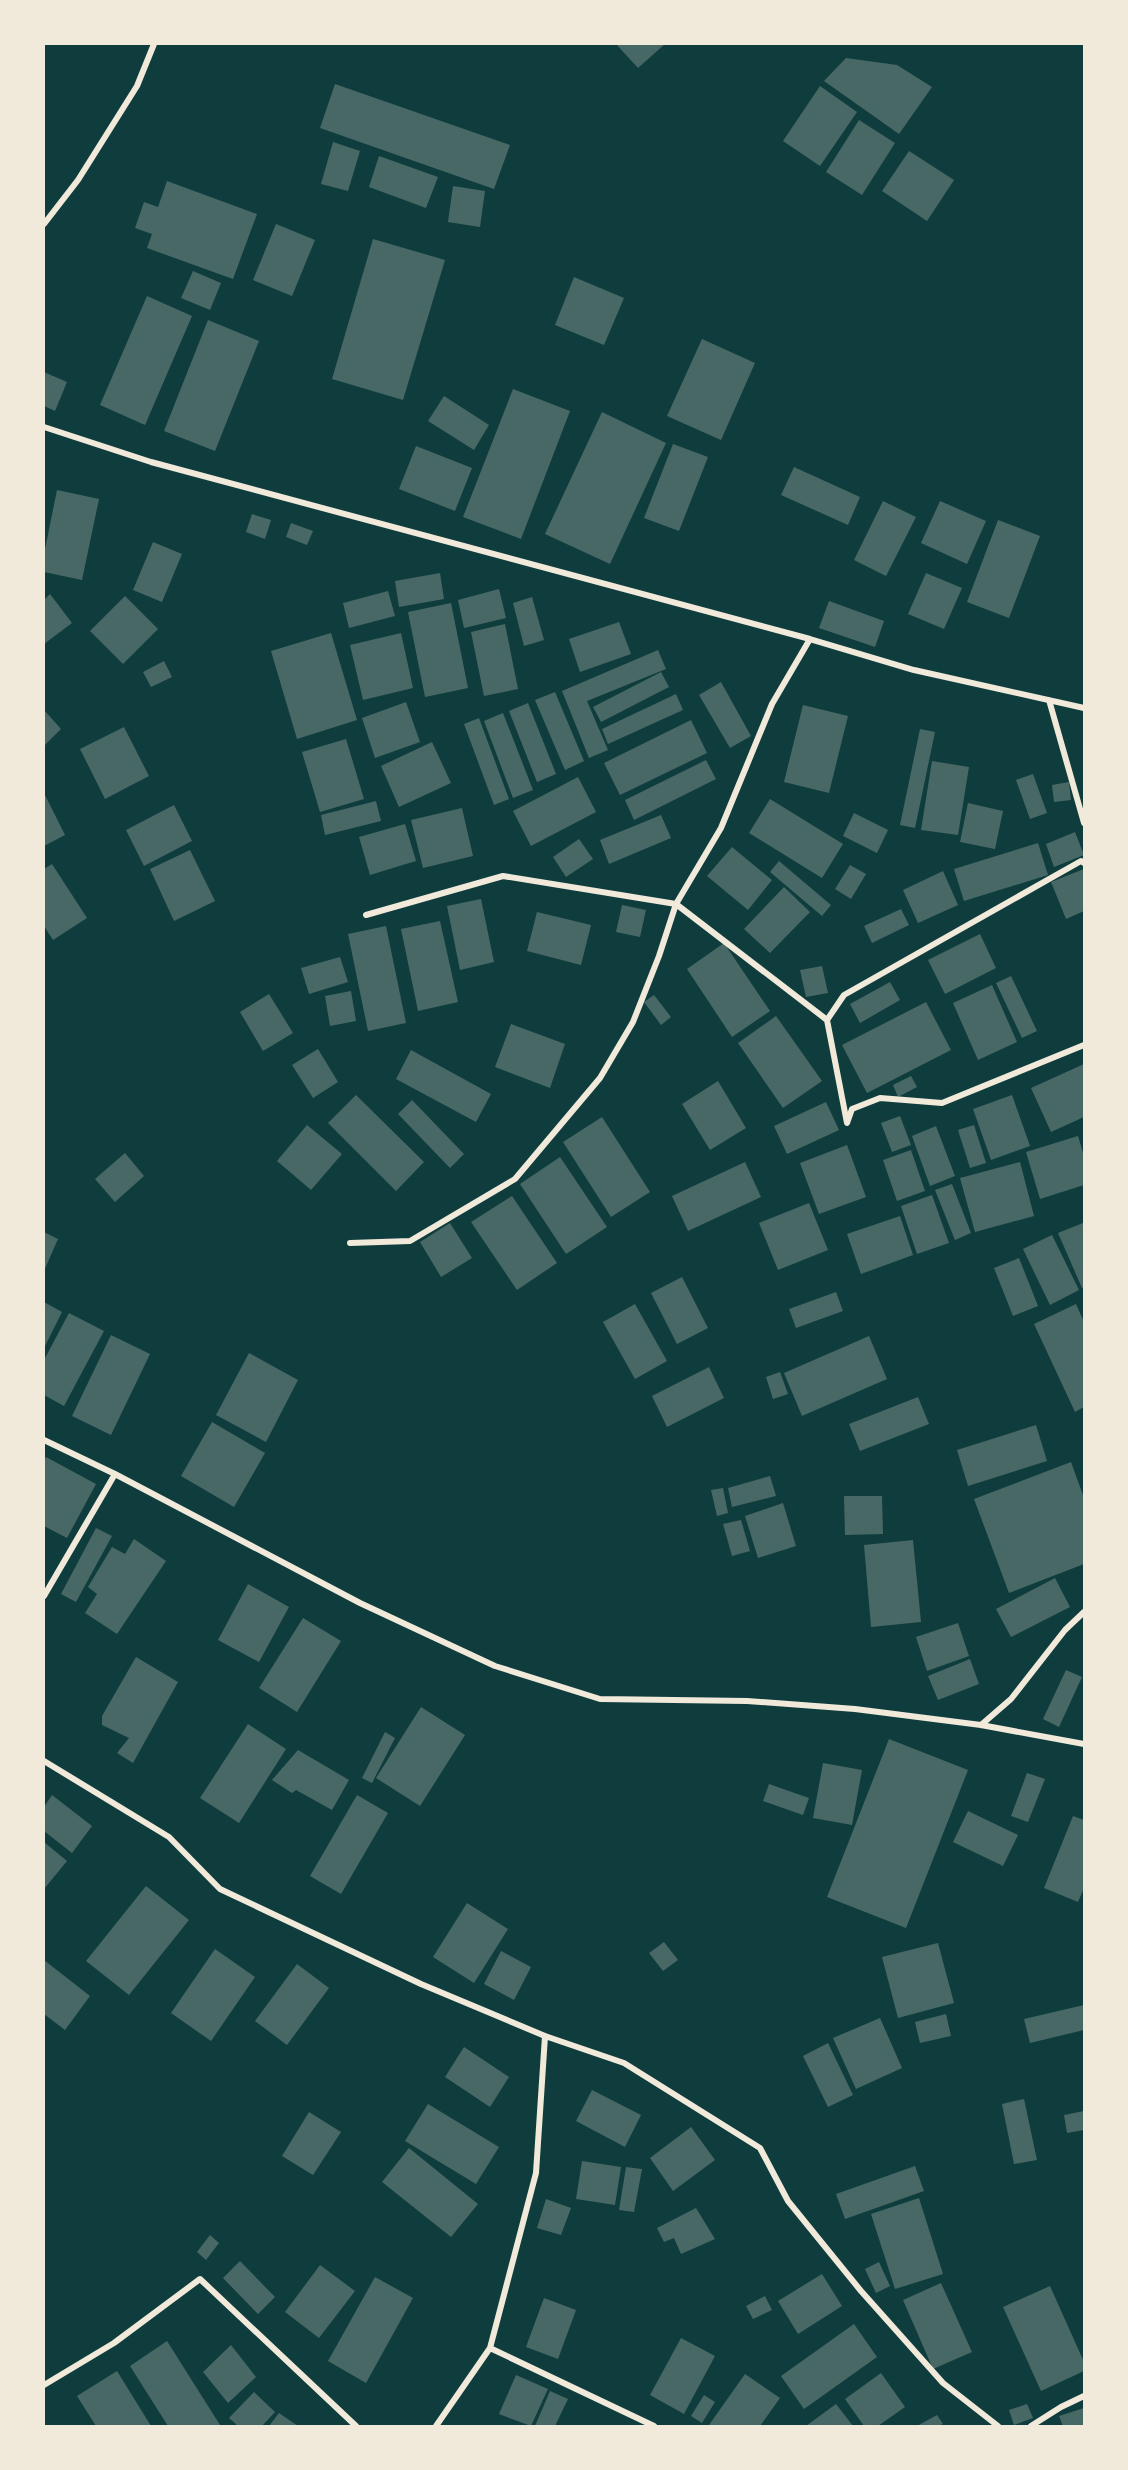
<svg xmlns="http://www.w3.org/2000/svg" width="1128" height="2470" font-family="'PT Sans',sans-serif">
  <style>
    .building { fill: #486865 }
    .lines { fill: none; stroke-linecap: round; stroke-linejoin: round }
    .minor { stroke: #f1e9da; stroke-width: 6 }
  </style>
  <rect width="100%" height="100%" fill="#0f3d3e"/>
  <path class="building" d="M616 44H665L638 68Z
    M846 58 897 65 932 87 899 134 824 81Z
    M335 84 510 145 494 189 320 128Z
    M820 86 857 112 820 166 783 141Z
    M859 120 895 143 862 195 826 172Z
    M333 142 360 151 348 191 321 184Z
    M909 151 954 180 927 221 882 191Z
    M379 156 438 177 426 208 369 187Z
    M167 181 257 214 233 279 147 248 152 234 135 228 144 202 158 207Z
    M453 186 485 191 480 227 448 222Z
    M276 224 315 240 292 296 253 280Z
    M373 239 445 260 403 400 332 379Z
    M193 271 221 283 210 310 181 298Z
    M574 277 624 298 604 345 555 325Z
    M147 296 192 316 145 425 100 405Z
    M208 320 259 341 215 451 164 431Z
    M702 339 755 363 721 440 667 416Z
    M44 372 67 382 55 411 44 406Z
    M513 389 570 411 521 539 463 517Z
    M444 396 489 425 474 450 428 421Z
    M602 412 666 443 610 564 545 534Z
    M673 444 708 457 679 531 644 518Z
    M416 446 472 468 455 511 399 489Z
    M794 467 860 497 848 525 781 495Z
    M57 490 99 499 82 580 44 572V554Z
    M883 501 916 517 886 576 854 560Z
    M940 501 986 521 967 564 921 543Z
    M252 514 271 520 265 539 246 532Z
    M998 520 1040 536 1009 618 967 602Z
    M291 523 313 531 307 545 286 537Z
    M153 542 182 554 162 602 133 590Z
    M440 573 444 599 399 607 395 581Z
    M926 573 962 588 944 629 908 614Z
    M499 589 506 618 464 628 458 600Z
    M388 591 395 616 349 628 343 603Z
    M50 594 72 623 44 644V600Z
    M125 596 158 629 123 664 90 631Z
    M532 597 544 640 524 646 513 603Z
    M829 601 884 621 875 647 819 628Z
    M451 603 468 688 425 697 408 612Z
    M619 622 631 654 580 672 569 639Z
    M505 624 518 689 484 696 471 632Z
    M331 633 357 720 297 739 271 651Z
    M401 633 413 688 363 700 350 645Z
    M658 650 666 669 587 701 608 750 589 758 562 691Z
    M164 661 172 677 151 687 143 672Z
    M661 672 669 687 601 722 593 707Z
    M721 682 751 736 730 748 699 695Z
    M555 692 584 761 565 770 535 700Z
    M676 694 683 710 608 744 602 729Z
    M406 702 420 742 375 758 362 718Z
    M528 703 556 774 537 782 509 711Z
    M803 705 848 716 829 793 784 782Z
    M44 710 61 729 44 746Z
    M503 713 533 790 513 798 484 721Z
    M479 718 509 799 494 805 464 724Z
    M691 720 707 753 620 795 604 763Z
    M124 727 149 776 105 799 80 749Z
    M920 729 935 732 915 828 900 825Z
    M346 739 364 799 320 812 302 752Z
    M432 742 451 783 399 807 381 766Z
    M706 760 716 779 634 820 625 800Z
    M932 761 969 767 958 835 921 830Z
    M1033 774 1047 813 1030 819 1016 780Z
    M578 777 596 812 531 846 513 811Z
    M1069 782 1071 800 1054 802 1052 785Z
    M44 793 65 835 44 846Z
    M770 799 843 844 822 878 749 833Z
    M376 801 381 821 325 835 321 815Z
    M968 803 1003 811 995 849 960 842Z
    M174 805 192 841 144 866 126 830Z
    M462 808 473 856 423 868 411 820Z
    M854 813 888 830 877 853 843 836Z
    M661 815 671 838 609 864 600 840Z
    M405 824 416 861 370 875 359 837Z
    M1075 832 1084 855 1054 867 1046 844Z
    M579 839 593 859 566 877 553 857Z
    M1038 843 1048 875 964 901 954 869Z
    M732 847 772 880 748 910 707 876Z
    M190 850 215 901 174 921 150 869Z
    M779 861 831 905 822 916 770 872Z
    M52 864 87 918 53 940 44 926V869Z
    M850 865 866 874 851 899 835 889Z
    M1084 869V911L1066 919 1051 882Z
    M943 871 958 905 918 923 903 890Z
    M784 887 810 912 770 953 744 929Z
    M481 899 494 962 460 970 447 906Z
    M622 905 646 910 640 937 616 932Z
    M901 909 909 925 872 943 864 926Z
    M537 912 591 925 581 965 527 951Z
    M440 921 458 1002 418 1011 401 929Z
    M386 926 406 1023 368 1031 348 934Z
    M980 934 996 968 945 994 928 960Z
    M724 943 770 1011 732 1037 687 969Z
    M340 957 348 982 309 994 301 968Z
    M822 966 828 993 806 997 800 970Z
    M1011 976 1037 1031 1022 1038 996 983Z
    M890 982 900 1000 860 1023 850 1004Z
    M992 985 1017 1042 978 1060 953 1003Z
    M351 991 356 1021 330 1026 325 996Z
    M269 994 293 1033 263 1051 240 1012Z
    M654 995 671 1017 661 1025 644 1002Z
    M926 1002 951 1050 867 1093 842 1045Z
    M776 1016 822 1081 783 1108 738 1043Z
    M511 1024 565 1044 550 1088 495 1067Z
    M318 1049 338 1082 313 1098 292 1065Z
    M411 1050 491 1094 476 1122 396 1079Z
    M1084 1064V1117L1051 1132 1031 1088Z
    M911 1076 917 1087 898 1097 893 1085Z
    M718 1081 746 1128 710 1150 682 1104Z
    M356 1095 424 1162 396 1191 328 1123Z
    M1012 1095 1030 1146 991 1160 973 1109Z
    M412 1100 464 1154 450 1168 398 1114Z
    M826 1102 839 1130 787 1154 774 1126Z
    M900 1116 911 1145 892 1152 881 1123Z
    M602 1117 650 1192 611 1217 563 1142Z
    M307 1125 342 1154 311 1190 277 1161Z
    M974 1125 986 1163 970 1168 958 1130Z
    M936 1126 955 1176 930 1186 912 1136Z
    M1078 1136 1084 1156V1185L1040 1199 1026 1152Z
    M847 1145 866 1197 819 1214 800 1163Z
    M911 1150 925 1191 897 1201 883 1160Z
    M125 1153 144 1176 115 1202 95 1179Z
    M560 1157 607 1227 566 1254 520 1184Z
    M745 1162 761 1197 688 1231 672 1196Z
    M1020 1162 1034 1216 975 1232 960 1178Z
    M952 1184 971 1233 955 1240 935 1190Z
    M932 1195 949 1243 917 1254 901 1206Z
    M512 1196 557 1263 517 1290 471 1222Z
    M809 1203 828 1250 778 1270 759 1223Z
    M900 1216 913 1255 861 1274 847 1234Z
    M450 1223 472 1258 441 1277 420 1242Z
    M1083 1223 1084 1287 1082 1288 1058 1233Z
    M44 1232 58 1239 44 1271Z
    M1052 1235 1079 1290 1050 1305 1023 1249Z
    M1019 1258 1038 1306 1013 1316 994 1268Z
    M682 1277 708 1328 677 1344 651 1293Z
    M836 1292 843 1311 796 1328 789 1309Z
    M44 1302 62 1312 44 1348Z
    M635 1304 667 1361 635 1379 603 1322Z
    M1076 1304 1084 1322V1407L1075 1412 1034 1324Z
    M69 1313 104 1331 64 1406 44 1395V1360Z
    M111 1335 150 1354 111 1435 72 1416Z
    M869 1336 887 1379 802 1416 784 1373Z
    M249 1353 298 1380 266 1442 216 1415Z
    M709 1367 724 1398 667 1427 652 1396Z
    M780 1372 788 1394 773 1399 766 1377Z
    M918 1397 929 1424 860 1451 849 1424Z
    M212 1422 265 1453 234 1507 181 1476Z
    M1036 1425 1047 1461 968 1486 957 1450Z
    M46 1457 96 1484 67 1538 44 1526V1461Z
    M1071 1462 1084 1498V1564L1009 1593 974 1499Z
    M770 1476 776 1496 732 1507 728 1488Z
    M723 1488 728 1513 717 1516 711 1490Z
    M844 1496H882L883 1534 845 1535Z
    M783 1503 796 1546 758 1558 745 1516Z
    M741 1520 750 1551 732 1556 723 1524Z
    M96 1528 112 1536 76 1602 61 1594Z
    M134 1539 166 1561 117 1634 85 1613 97 1594 88 1587 112 1547 125 1554Z
    M913 1540 921 1622 871 1627 864 1545Z
    M1055 1578 1070 1607 1011 1637 996 1609Z
    M248 1584 289 1607 259 1662 218 1640Z
    M303 1618 341 1641 297 1712 259 1688Z
    M958 1623 969 1656 927 1671 916 1637Z
    M136 1657 178 1682 133 1763 117 1753 129 1738 102 1725V1716Z
    M970 1659 979 1684 938 1700 928 1676Z
    M1066 1670 1082 1677 1059 1727 1043 1719Z
    M421 1707 465 1735 420 1806 376 1778Z
    M248 1724 286 1749 239 1823 200 1798Z
    M385 1732 395 1738 372 1783 362 1778Z
    M889 1739 968 1770 906 1928 827 1897Z
    M298 1750 349 1780 332 1810 296 1790 292 1793 272 1780Z
    M823 1763 862 1770 852 1825 813 1818Z
    M1027 1773 1045 1779 1028 1822 1011 1816Z
    M769 1784 809 1798 803 1815 763 1801Z
    M52 1795 92 1826 72 1853 44 1831V1807Z
    M357 1795 388 1813 341 1894 310 1876Z
    M968 1811 1018 1835 1003 1866 953 1842Z
    M1073 1816 1084 1820V1888L1078 1902 1044 1888Z
    M44 1842 67 1861 44 1889Z
    M146 1886 189 1920 129 1995 86 1961Z
    M467 1903 508 1929 474 1983 433 1957Z
    M664 1942 678 1960 663 1971 649 1953Z
    M938 1943 954 2003 898 2018 882 1957Z
    M215 1949 255 1977 211 2041 171 2013Z
    M501 1951 531 1967 514 2000 484 1984Z
    M44 1960 90 1996 65 2030 44 2014Z
    M297 1964 329 1988 287 2045 255 2021Z
    M1084 2005V2030L1030 2043 1024 2019Z
    M946 2014 951 2036 920 2043 915 2022Z
    M880 2018 902 2068 856 2089 833 2038Z
    M828 2043 853 2095 828 2107 803 2056Z
    M464 2047 509 2077 490 2107 445 2077Z
    M592 2090 641 2115 625 2147 576 2121Z
    M1024 2099 1037 2160 1014 2164 1002 2104Z
    M428 2104 499 2147 476 2184 405 2141Z
    M1084 2111V2130L1067 2133 1064 2115Z
    M309 2112 341 2132 313 2175 282 2156Z
    M691 2127 715 2160 673 2191 650 2158Z
    M409 2148 478 2204 451 2237 382 2182Z
    M582 2161 621 2167 615 2205 576 2199Z
    M915 2166 924 2191 845 2219 836 2194Z
    M626 2167 642 2169 634 2212 619 2210Z
    M919 2198 943 2274 895 2289 871 2214Z
    M546 2199 571 2208 561 2235 537 2228Z
    M696 2208 715 2239 681 2254 674 2238 664 2242 657 2228Z
    M210 2235 219 2243 206 2260 197 2252Z
    M240 2261 275 2297 258 2314 223 2278Z
    M879 2262 890 2286 876 2293 865 2269Z
    M320 2265 355 2291 319 2338 285 2312Z
    M822 2274 842 2306 798 2334 778 2301Z
    M375 2277 413 2298 366 2383 328 2361Z
    M941 2283 972 2352 933 2369 903 2300Z
    M1050 2286 1084 2362V2371L1041 2391 1003 2307Z
    M765 2296 772 2310 753 2319 746 2306Z
    M544 2298 576 2310 558 2359 526 2347Z
    M854 2324 877 2357 804 2409 781 2376Z
    M681 2338 715 2356 684 2414 650 2395Z
    M167 2341 220 2425 218 2426H168L130 2366Z
    M231 2345 256 2377 228 2403 203 2372Z
    M117 2371 151 2426H96L77 2396Z
    M881 2373 905 2407 878 2426H864L845 2399Z
    M745 2374 780 2398 760 2426H711L709 2425Z
    M516 2375 548 2389 531 2426 499 2414Z
    M550 2391 568 2399 555 2426H535Z
    M254 2392 275 2412 262 2426H238L229 2418Z
    M704 2395 715 2402 702 2423 691 2416Z
    M836 2404 853 2426H806Z
    M1027 2404 1033 2418 1014 2425 1009 2410Z
    M1084 2408V2426H1063L1059 2416Z
    M279 2413 298 2426H269Z
    M937 2415 943 2424 938 2426H917Z"/>
  <g class="lines">
    <path class="minor" d="M44 224 78 180 137 86 154 44
      M44 427 151 462 810 639 914 670 1084 708
      M1049 700 1084 823
      M366 915 503 876 676 904 827 1020 847 1123 852 1109 880 1098 942 1103 1084 1045
      M827 1020 844 995 1081 861 1084 863
      M350 1243 410 1241 515 1179 600 1078 633 1022 659 956 676 904 721 828 772 704 810 639
      M44 1440 115 1474 360 1603 495 1666 600 1699 747 1701 855 1709 981 1725 1084 1744
      M44 1596 115 1474
      M981 1725 1011 1699 1065 1630 1084 1612
      M44 1761 169 1837 220 1889 421 1984 545 2036 624 2063 760 2148 788 2201 861 2291 943 2383 998 2426
      M490 2348 654 2426
      M44 2385 114 2343 200 2279 356 2426
      M436 2426 490 2348 536 2173 545 2036
      M1031 2426 1061 2407 1084 2396"/>
  </g>
  <rect width="1128" height="2470" fill="none" stroke="#f1e9da" stroke-width="90"/>
</svg>
